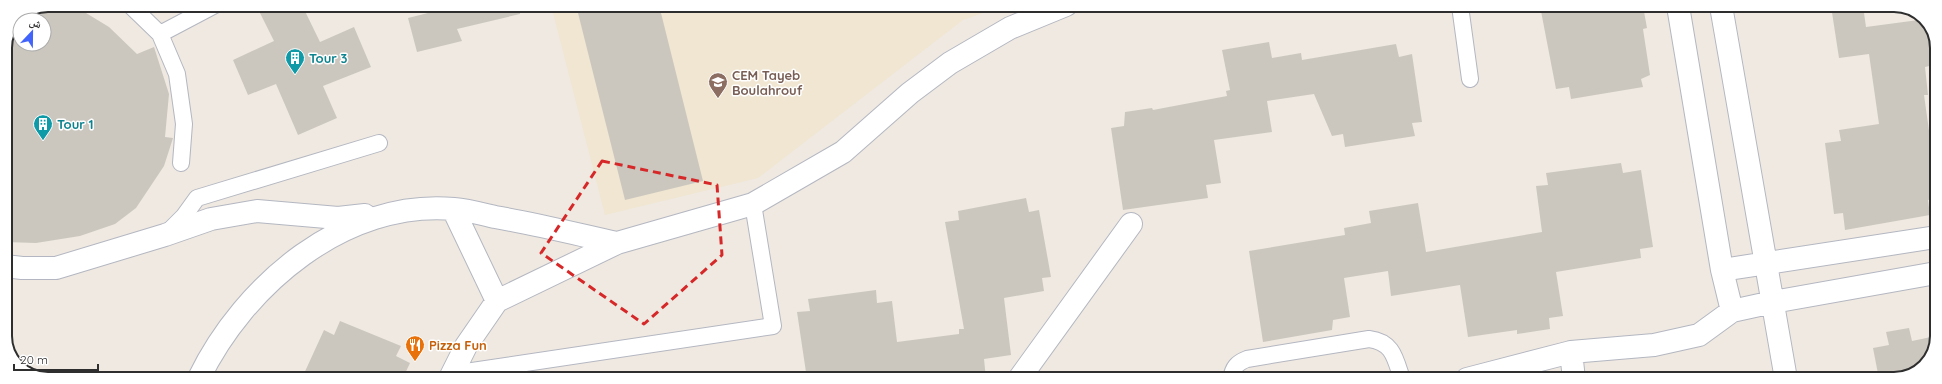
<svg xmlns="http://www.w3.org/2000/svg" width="1942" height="384" font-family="Quicksand,'Noto Naskh Arabic',sans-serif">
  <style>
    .education { fill: #f0e6d1 }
    .building { fill: #cbc7bf; fill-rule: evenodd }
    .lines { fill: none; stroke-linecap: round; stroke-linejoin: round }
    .service-casing { stroke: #b4b7c1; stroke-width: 18 }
    .minor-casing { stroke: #b4b7c1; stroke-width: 24 }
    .service { stroke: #fff; stroke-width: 16 }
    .minor { stroke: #fff; stroke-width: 22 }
    .marked { fill: none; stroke: #d62828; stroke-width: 3; stroke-dasharray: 8 5; stroke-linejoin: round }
    .labels { text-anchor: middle; stroke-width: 3; stroke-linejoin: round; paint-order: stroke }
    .culture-label { font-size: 13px; font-weight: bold; fill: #0d838f; stroke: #fff; text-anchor: start }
    .education-label { font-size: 13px; font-weight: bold; fill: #785e54; stroke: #fff; text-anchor: start }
    .food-label { font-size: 13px; font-weight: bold; fill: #c56008; stroke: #fff; text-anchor: start }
    .rim { fill: none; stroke: #2e2e2e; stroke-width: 2 }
  </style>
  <rect width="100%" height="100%" fill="#efe9e1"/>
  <path class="education" d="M551 5H1006L963 20 758 178 605 215Z"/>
  <path class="building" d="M48 5H56L86 13 109 27 137 54 154 47 169 94 165 137 173 138 164 166 136 208 115 224 80 236 36 243 5 242V48L18 17ZM20 20H44V44H20Z
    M256 5H302L320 42 354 27 371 67 323 86 337 118 298 135 276 84 248 95 233 60 274 41Z
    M460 5H519L520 14 457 29 462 41 417 52 408 18Z
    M576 5H659L703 181 625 200Z
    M1540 6H1643L1647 28 1643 29 1650 75 1641 79 1643 87 1571 99 1569 87 1556 89Z
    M1831 6H1863L1866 27 1926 19 1934 65 1925 67 1928 95H1924L1933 159H1930L1935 199 1928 200 1930 215 1845 230 1843 213 1834 214 1825 143 1841 141 1839 130 1879 124 1869 54 1839 58Z
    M1269 42 1272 58 1301 53 1302 60 1396 44 1399 57 1412 54 1422 122 1412 123 1415 136 1345 147 1343 134 1332 136 1314 94 1267 101 1272 132 1214 140 1221 183 1206 185 1208 198 1123 210 1111 128 1124 126 1125 112 1152 108 1153 110 1227 96 1226 91 1230 90 1222 50Z
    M1621 163 1623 173 1641 170 1653 247 1640 249 1641 258 1556 272 1563 316 1549 318 1550 329 1517 334V330L1468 337 1460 285 1391 296 1388 271 1344 278 1350 317 1333 320 1332 330 1263 342 1249 251 1345 235 1344 228 1371 223 1369 211 1418 203 1426 252 1542 232 1536 186 1548 185 1546 173Z
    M1026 198 1029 212 1039 210 1051 277 1042 278 1044 291 1004 298 1011 355 984 359 986 379H807L797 312 810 311 808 299 876 290 877 303 892 301 897 342 959 334V329H964L945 222 959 220 958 211Z
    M340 321 401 346 396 356 410 363 403 378H302L324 330 334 335Z
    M1909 328 1912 341 1936 336V344L1922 368 1894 379H1879L1873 348 1889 345 1886 332Z"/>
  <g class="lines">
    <defs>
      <path id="service" d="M130 5 160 34 177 74 184 124 181 163
        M1460 6 1470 79
        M160 34 215 5
        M168 232 184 216 197 198 379 143
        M452 374 773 326 753 204
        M1231 379C1233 367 1237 363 1247 359L1369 339C1393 342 1395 358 1402 379"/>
      <path id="minor" d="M1678 6 1722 270 1732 311
        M1721 6 1786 379
        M453 209 497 301
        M5 266 22 268H56L165 235 211 219 257 211 338 218 365 215
        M1722 270 1936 237
        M1571 352 1574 379
        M199 378C244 285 345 199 454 209 468 210 482 214 495 217 536 224 576 234 617 243
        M450 378 466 346 497 301 617 243 753 204 843 152 910 93 950 63 1010 28 1066 5
        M1019 379 1131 224
        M1467 379 1571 352 1654 345 1699 335 1732 311 1773 302 1936 273"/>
    </defs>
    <use href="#service" class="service-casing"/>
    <use href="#minor" class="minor-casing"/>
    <use href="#service" class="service"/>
    <use href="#minor" class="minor"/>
  </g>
  <path class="marked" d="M602 161 717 185 722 255 644 324 541 253Z"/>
  <defs>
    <symbol id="building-pin" viewBox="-11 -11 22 30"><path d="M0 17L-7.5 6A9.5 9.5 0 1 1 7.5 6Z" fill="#0f9aa8" stroke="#fff"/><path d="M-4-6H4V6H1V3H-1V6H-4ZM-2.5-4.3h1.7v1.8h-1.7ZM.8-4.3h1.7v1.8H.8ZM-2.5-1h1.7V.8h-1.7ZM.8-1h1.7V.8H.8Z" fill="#fff"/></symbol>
    <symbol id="school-pin" viewBox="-11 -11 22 30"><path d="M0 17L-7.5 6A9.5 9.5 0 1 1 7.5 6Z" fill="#8d6e63" stroke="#fff"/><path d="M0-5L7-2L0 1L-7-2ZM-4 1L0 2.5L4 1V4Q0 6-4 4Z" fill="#fff"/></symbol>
    <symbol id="restaurant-pin" viewBox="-11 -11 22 30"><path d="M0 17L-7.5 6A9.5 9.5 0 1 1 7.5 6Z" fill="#e8710a" stroke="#fff"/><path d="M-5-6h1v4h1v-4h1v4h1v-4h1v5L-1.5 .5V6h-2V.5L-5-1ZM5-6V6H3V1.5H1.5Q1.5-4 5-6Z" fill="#fff"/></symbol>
  </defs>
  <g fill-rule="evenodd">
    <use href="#building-pin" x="284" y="47" width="22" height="30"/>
    <use href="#school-pin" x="707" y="71" width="22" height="30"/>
    <use href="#building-pin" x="32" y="113" width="22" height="30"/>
    <use href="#restaurant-pin" x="404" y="334" width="22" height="30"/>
  </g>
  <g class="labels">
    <g class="culture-label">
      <text x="309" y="63">Tour 3</text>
      <text x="57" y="129">Tour 1</text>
    </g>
    <g class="education-label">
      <text x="732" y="80">CEM Tayeb<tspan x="732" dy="15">Boulahrouf</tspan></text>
    </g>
    <g class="food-label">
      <text x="429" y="350">Pizza Fun</text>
    </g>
  </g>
  <path d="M0 0H1942V384H0ZM48 12H1894A36 36 0 0 1 1930 48V336A36 36 0 0 1 1894 372H48A36 36 0 0 1 12 336V48A36 36 0 0 1 48 12Z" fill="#fff" fill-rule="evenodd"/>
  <path class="rim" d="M48 12H1894A36 36 0 0 1 1930 48V336A36 36 0 0 1 1894 372H48A36 36 0 0 1 12 336V48A36 36 0 0 1 48 12Z"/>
  <g transform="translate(32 32) rotate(22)"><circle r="19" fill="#ffffff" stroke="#ababab"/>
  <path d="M0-3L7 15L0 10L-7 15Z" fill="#4264fb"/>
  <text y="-6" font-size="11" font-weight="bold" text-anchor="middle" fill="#2e2e2e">ش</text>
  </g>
  <path d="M14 364v6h84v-6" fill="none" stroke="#2e2e2e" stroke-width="2"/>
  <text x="20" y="364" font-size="12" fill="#2e2e2e" stroke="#ffffff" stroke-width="3" paint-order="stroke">20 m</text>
</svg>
